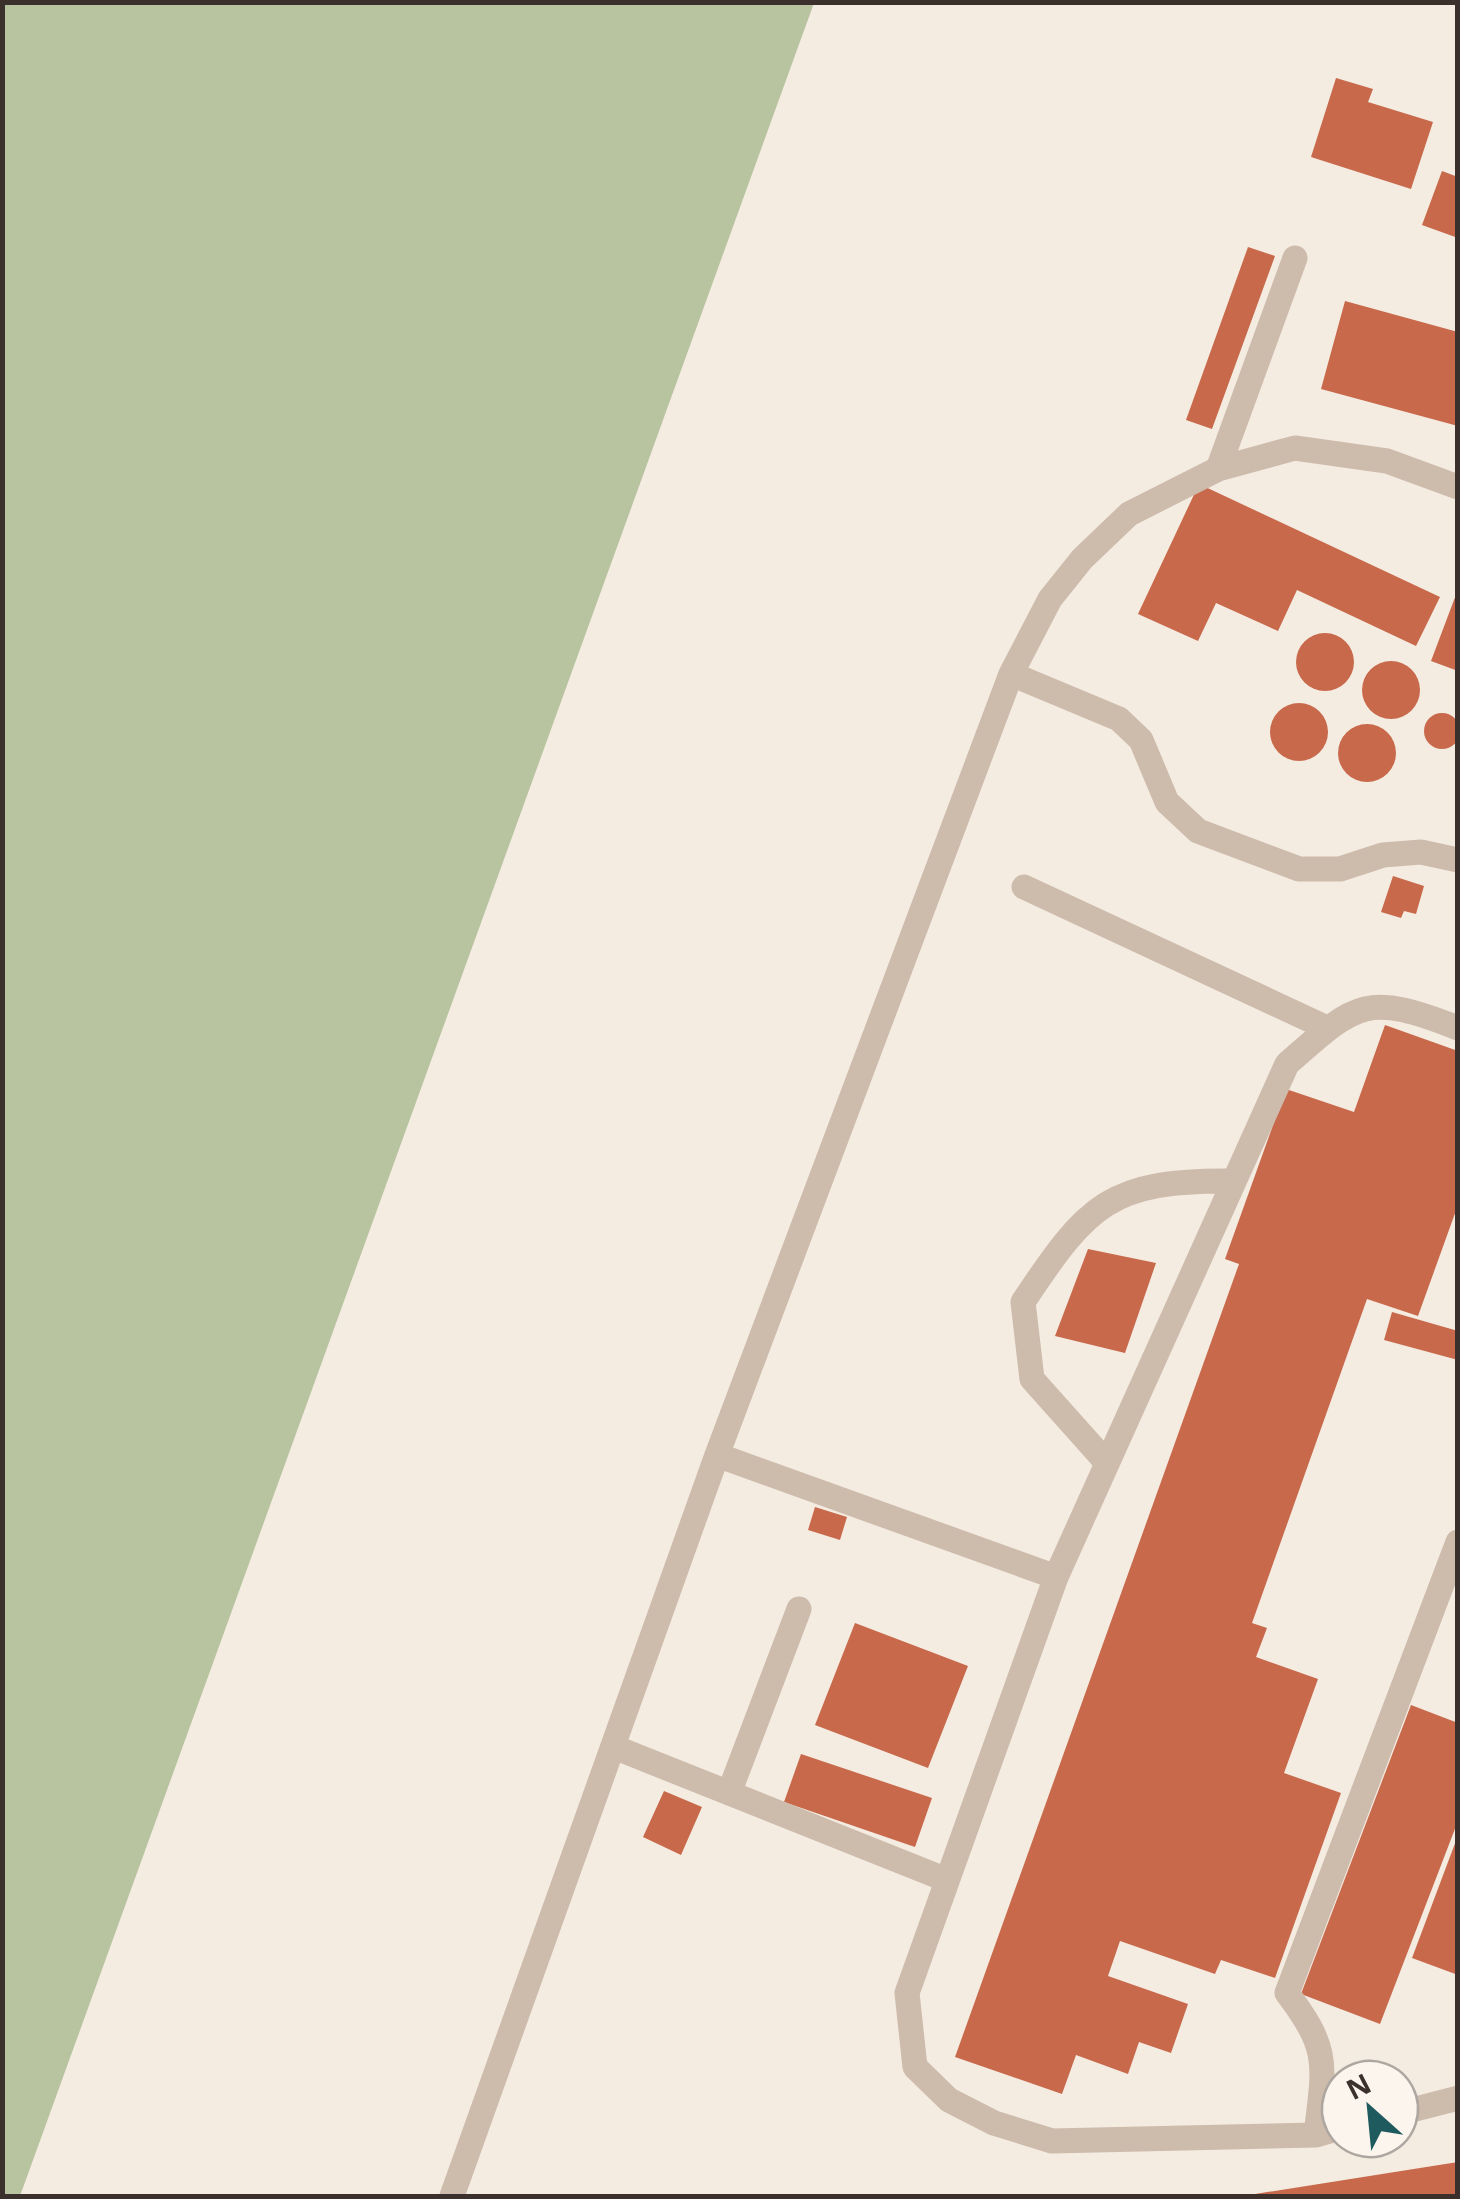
<svg xmlns="http://www.w3.org/2000/svg" width="1460" height="2199" font-family="'Open Sans',sans-serif">
  <style>
    .green { fill: #b8c4a0 }
    .building { fill: #c8694b }
    .lines { fill: none; stroke-linecap: round; stroke-linejoin: round }
    .minor { stroke: #cdbbac; stroke-width: 25 }
  </style>
  <rect width="100%" height="100%" fill="#f4ebe1"/>
  <path class="green" d="M2 3H814L20 2196H2Z"/>
  <path class="building" d="M1336 78 1373 89 1368 102 1433 122 1411 189 1311 157Z
    M1442 171 1458 177V238L1422 225Z
    M1248 247 1275 256 1212 429 1186 420Z
    M1345 301 1458 332V426L1321 389Z
    M1199 484 1440 597 1416 646 1297 590 1278 631 1216 603 1198 641 1138 614Z
    M1457 592H1458V671L1431 661Z
    M1296 662a29 29 0 1 1 58 0a29 29 0 1 1-58 0Z
    M1362 690a29 29 0 1 1 58 0a29 29 0 1 1-58 0Z
    M1270 732a29 29 0 1 1 58 0a29 29 0 1 1-58 0Z
    M1424 731a18 18 0 1 1 36 0a18 18 0 1 1-36 0Z
    M1338 753a29 29 0 1 1 58 0a29 29 0 1 1-58 0Z
    M1393 876 1424 886 1416 914 1404 911 1401 918 1381 912Z
    M1385 1025 1458 1051V1205L1418 1316 1367 1299 1252 1623 1267 1628 1256 1657 1318 1679 1284 1773 1341 1793 1275 1978 1221 1960 1215 1974 1120 1941 1108 1976 1188 2004 1171 2053 1139 2042 1128 2074 1076 2055 1062 2094 955 2057 1239 1264 1225 1259 1286 1089 1354 1112Z
    M1088 1249 1156 1263 1125 1353 1055 1336Z
    M1392 1312 1458 1331V1360L1384 1340Z
    M815 1507 847 1517 840 1540 808 1530Z
    M855 1623 968 1666 928 1768 815 1725Z
    M1411 1705 1458 1723V1821L1380 2024 1301 1994Z
    M801 1754 932 1798 915 1847 784 1802Z
    M664 1791 702 1807 681 1855 643 1837Z
    M1457 1838H1458V1975L1412 1958Z
    M1458 2162V2196H1255V2194Z"/>
  <g class="lines">
    <path class="minor" d="M1218 469 1295 258
      M1011 674 1119 719 1141 740 1167 802 1198 831 1299 869H1340L1383 855 1421 852 1458 860
      M1024 887 1327 1028
      M717 1455 1056 1577
      M1107 1463 1032 1379 1023 1302C1088 1204 1110 1180 1232 1181
      M614 1747 947 1880
      M729 1793 799 1609
      M1400 2113 1458 2098
      M1340 2128 1316 2135 1052 2141 994 2123 949 2100 915 2067 907 1993 1056 1577 1287 1064C1357 1002 1366 992 1458 1028
      M1316 2135C1324 2065 1331 2051 1287 1993L1458 1542
      M452 2196 717 1455 1011 674 1050 599 1082 559 1129 514 1218 469 1295 448 1387 461 1458 487"/>
  </g>
  <rect width="1460" height="2199" fill="none" stroke="#3b302b" stroke-width="10"/>
  <g transform="translate(1370 2109) rotate(333)"><circle r="48" fill="#fbf5ee" stroke="#aea6a0" stroke-width="2.5"/>
  <path d="M0-8L18 38L0 25L-18 38Z" fill="#1f5a5e"/>
  <text y="-15" font-size="28" font-weight="bold" text-anchor="middle" fill="#3b302b">N</text>
  </g>
</svg>
